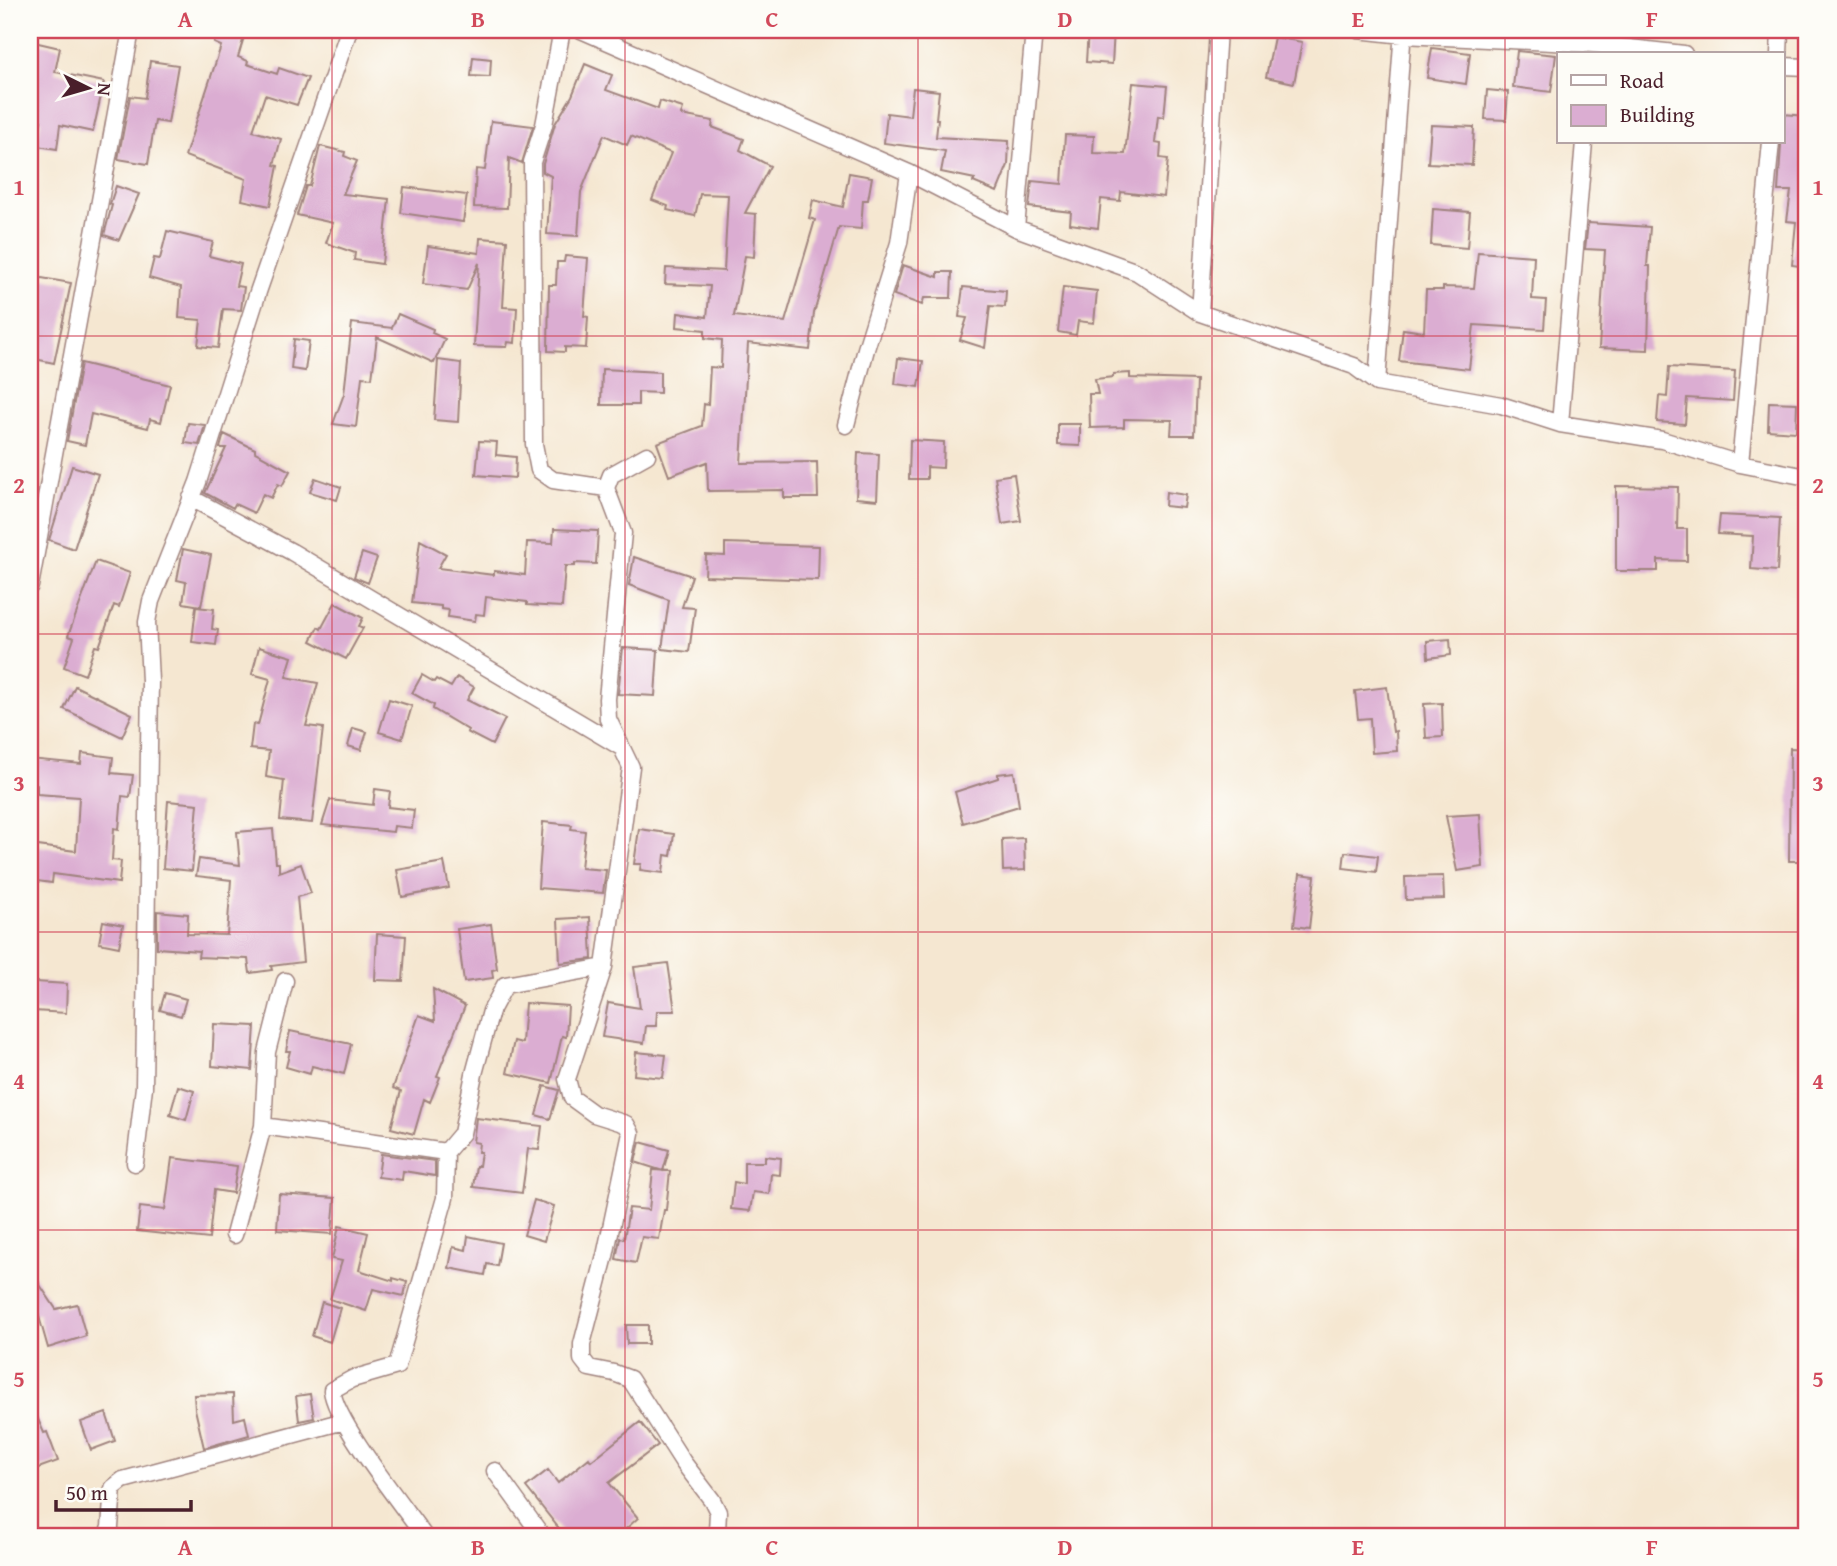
<svg xmlns="http://www.w3.org/2000/svg" width="1837" height="1566" font-family="'Gentium Book Plus',serif">
  <style>
    .building { fill: #dbadd2 }
    .lines { fill: none; stroke-linecap: round; stroke-linejoin: round }
    .street-casing { stroke: #a0837e; stroke-width: 19 }
    .street { stroke: #fff; stroke-width: 16 }
    .grid { fill: none; stroke: #d1495b; stroke-width: 2; stroke-opacity: 0.55 }
    .neatline { fill: none; stroke: #d1495b; stroke-width: 2.5 }
    .grid-label { font-size: 23px; text-anchor: middle; font-weight: bold; fill: #d1495b }
  </style>
  <rect width="100%" height="100%" fill="#fdfcf7"/>
  <filter id="ink" filterUnits="userSpaceOnUse"><feTurbulence type="fractalNoise" baseFrequency=".0143" numOctaves="2"/><feDisplacementMap in="SourceGraphic" scale="14" xChannelSelector="R" yChannelSelector="G"/><feConvolveMatrix kernelMatrix="1 2 1 2 8 2 1 2 1" color-interpolation-filters="sRGB"/></filter>
  <filter id="wash" filterUnits="userSpaceOnUse"><feTurbulence type="fractalNoise" baseFrequency=".00686" numOctaves="4" result="noise"/><feDisplacementMap in="SourceGraphic" scale="28" xChannelSelector="R" yChannelSelector="G"/><feGaussianBlur stdDeviation="1.57" result="paint"/><feColorMatrix in="noise" values="0 0 0 0 0 0 0 0 0 0 0 0 0 0 0 0 0 1.4 0 .05"/><feComposite in="paint" operator="in"/></filter>
  <g filter="url(#wash)">
    <rect width="100%" height="100%" fill="#f5e7d1"/>
    <g id="blocks">
      <path class="building" d="M218 30 244 37 238 57 248 61 247 64 277 74 279 68 308 78 297 105 265 95 253 131 281 139 274 165 278 166 270 206 242 200 246 179 185 156 221 46 214 43Z
        M1088 30H1114L1112 64 1086 62Z
        M1274 37 1302 42 1294 83 1266 77Z
        M34 42 60 48 55 72 104 82 93 132 60 125 57 149 37 146 41 121 30 118V64Z
        M1432 48 1470 53 1466 84 1427 78Z
        M1517 51 1556 55 1551 92 1513 87Z
        M473 57 491 59 490 77 471 76Z
        M150 61 178 65 168 123 155 121 148 164 118 159 130 96 145 98Z
        M585 64 612 75 606 90 658 109 660 101 683 108 681 115 713 121 712 127 744 139 740 150 770 166 745 213 756 214 754 257 745 256 734 316 785 322 815 220 809 218 813 200 843 207 849 173 872 177 868 200H863L861 229 839 227 814 313 810 350 748 343 741 463 817 462 818 498H784V490L708 491 707 462 669 476 657 443 702 426 704 404 708 405 710 367 721 368 722 340 705 338V330L677 327 678 313 707 317 710 286 665 284 666 268 724 271 728 195 700 194 695 216 667 210 668 206 652 200 671 153 631 136 627 145 604 135 581 192 578 236 547 234 551 176 543 172V164L555 124 572 96Z
        M1133 83 1167 86 1164 117 1158 116 1155 143 1161 144 1160 158 1168 159 1164 197 1121 192 1120 201 1101 199 1098 228 1070 224 1071 212 1029 207 1032 181 1062 184 1065 135 1094 136 1093 153 1125 154Z
        M913 88 939 91 936 119H938L936 137 1009 141 1008 165 997 192 973 182 975 179 941 172 945 151 884 143 887 113 910 116Z
        M1487 90 1508 92 1506 120 1485 119Z
        M1783 114 1807 116V267L1792 265 1796 222 1787 221 1791 191H1778Z
        M491 121 533 126 522 163 509 158 507 208 474 207 476 169 485 170Z
        M1431 125 1474 127 1472 165 1428 163Z
        M320 146 345 152 344 156 357 161 343 194 389 199 382 264 354 260 355 253 326 243 333 223 297 215 306 186H310Z
        M116 186 139 194 119 240 104 235 112 205 110 204Z
        M404 187 467 195 463 222 401 213Z
        M1433 209 1470 212 1467 248 1431 245Z
        M1588 223 1650 227 1647 266H1650L1648 350 1599 348 1605 250 1585 249Z
        M167 231 213 242 209 256 241 264 236 286 244 287 241 310 223 309 218 348 198 346 201 320 179 318 181 287 149 278 154 258 160 259Z
        M480 238 507 240 503 307 517 308 515 343 508 342 507 347 474 346 479 263 467 290 423 284 428 246 479 253Z
        M1478 252 1534 256 1532 299 1546 300 1544 329 1474 325 1469 369 1399 361 1403 329 1424 332 1426 290H1443V287L1474 288Z
        M565 256 588 258 584 316 588 317 586 348 565 347V352L548 351 549 285H556L557 262H564Z
        M903 265 938 277V272H952L951 298H924L922 305 894 295Z
        M30 276 71 283 54 363 30 358Z
        M963 287 1006 291 1005 307 990 306 985 348 960 340 967 318 959 317Z
        M1063 287 1097 291 1094 323 1078 321 1076 335 1058 332Z
        M398 314 433 329 432 333 445 339 434 363 377 337 372 378 362 377 356 427 333 424 344 394 352 323 392 328Z
        M294 339 309 341 305 371 291 369Z
        M898 358 923 361 919 387 895 384Z
        M438 360 461 363 458 422 434 420Z
        M81 363 170 385 161 422 150 419 148 428 91 414 85 445 67 441Z
        M1669 367 1735 371 1733 401 1687 398 1685 424 1657 422 1659 396 1667 397Z
        M602 369 660 372V393L638 392V405H601Z
        M1130 373V378L1196 380 1194 435H1171L1172 420 1124 419V427L1090 428 1089 394H1098L1095 379 1113 377V374Z
        M1769 402 1797 403 1796 432 1768 430Z
        M188 423 205 425 199 445 185 443Z
        M1058 424H1080V446L1058 445Z
        M224 434 255 449V452L290 471 282 486 278 484 271 498 263 494 254 513 235 504 233 508 205 493 226 448H220Z
        M910 440 944 442 943 468 927 467V479H909Z
        M479 441 497 442 496 455 516 457 515 478 476 475Z
        M858 453 879 454 877 500 856 498Z
        M72 466 98 474 74 549 49 540Z
        M1014 474 1021 521 1002 524 995 477Z
        M315 478 341 487 337 500 310 492Z
        M1616 486 1678 487 1677 529H1687V561L1658 560V571H1616Z
        M1166 492 1186 495 1184 508 1165 506Z
        M1720 515 1780 518 1777 571 1751 569 1753 536 1718 534Z
        M554 529 598 531 596 564 575 563V566H565L562 607 527 605V602L486 597 484 615 476 614 475 621 448 617 449 610 441 609V606L412 603 420 540 446 554 438 568 494 575V571L525 575 527 542 553 543Z
        M725 543 819 546 818 580 705 576 706 555 725 556Z
        M183 549 211 555 201 606 183 603 186 582 177 580Z
        M362 553 377 558 368 583 354 577Z
        M634 557 692 576 682 607 695 608 689 652 662 649 669 600 629 585Z
        M96 561 130 573 119 607 114 605 99 647 95 646 85 675 64 667 74 638 68 636Z
        M335 603 363 618 359 626 363 628 346 659 311 641 318 627 321 629Z
        M196 607 214 609 212 629 218 630 216 645 192 642Z
        M1450 639 1451 655 1428 658 1427 641Z
        M259 647 292 657 286 677 318 683 306 726 323 728 312 823 280 820 284 780 266 777 269 751 250 749 253 724 258 725 270 679 252 674Z
        M623 648 658 650 655 696 618 694Z
        M422 675 434 682 436 679 451 687 457 677 474 687 467 700 505 719 492 745 467 732 468 730 433 709 434 705 412 693Z
        M75 686 132 714 122 737 64 709Z
        M1387 687 1393 732 1396 731 1397 751 1372 753 1370 718 1358 719 1355 691Z
        M389 699 412 706 402 739 379 732Z
        M1442 703 1443 737 1426 738 1424 704Z
        M353 728 367 732 361 750 348 746Z
        M1790 748 1807 749V861H1789Z
        M82 753 113 757 111 773 133 775 130 797 122 796 119 829 114 828 112 860 121 861 119 883 53 874 52 883 30 880V845L76 851 79 797 37 794V785H30V759L81 764Z
        M1014 772 1019 806 963 823 955 792 998 778V774Z
        M375 789 390 791 388 807 414 810 412 828 394 826 393 832 322 825 330 800 373 805Z
        M168 801 198 804 192 871 163 868Z
        M1480 814 1483 867 1457 871 1446 816Z
        M543 822 572 825 571 829 585 831 581 868 606 870 603 893 538 888Z
        M273 829 276 863H279V872L301 864 311 893 297 897 303 962 271 966 272 970 250 973 248 959 198 957 199 951 157 948V911L188 914 187 934 227 935 231 880 196 876 199 859 240 865 237 832Z
        M639 829 674 834 671 856 665 855 663 873 640 870 641 864H634Z
        M1024 838 1025 870 1003 871 1002 839Z
        M1345 852 1378 856 1376 872 1343 868Z
        M444 862 449 888 402 897 397 870Z
        M1300 874 1315 876 1309 928 1294 926Z
        M1443 876 1444 899 1406 900 1405 877Z
        M590 917 592 959 560 963 558 919Z
        M103 921 123 925 119 947 99 943Z
        M491 924 497 969 492 970 493 978 464 982 457 929Z
        M377 934 406 936 403 981 375 980Z
        M668 963 675 1011H657L656 1026H646L644 1043 602 1037 608 1003 640 1008 634 967Z
        M35 982 67 984 66 1013 34 1011Z
        M433 989 465 1006 437 1076 440 1077 430 1102 424 1099 414 1134 391 1128 401 1091 393 1088 419 1015 435 1021Z
        M165 993 186 999 181 1016 160 1010Z
        M525 1003 568 1006 566 1037 562 1036 551 1083 507 1073 514 1041 522 1043Z
        M214 1024 255 1026 252 1070 212 1066Z
        M290 1031 351 1044 344 1074 312 1066 310 1074 286 1067 290 1051H286Z
        M636 1052 666 1055 663 1078 634 1075Z
        M178 1086 194 1091 186 1120 170 1115Z
        M544 1086 559 1090 550 1119 536 1115Z
        M476 1118 542 1126 539 1150 528 1149 522 1193 473 1187 476 1166H479L481 1152H478L479 1143 473 1142Z
        M640 1142 669 1150 663 1171 635 1162Z
        M381 1154 435 1161V1176L403 1171 402 1180 378 1177Z
        M765 1156 781 1158 780 1175 771 1174 769 1194 753 1192 750 1211 731 1209 734 1182 744 1184V1162H765Z
        M172 1158 237 1166 233 1193 214 1190 209 1239 137 1231 140 1207 165 1210Z
        M653 1170 670 1171 666 1210H664L659 1239 642 1237 636 1263 616 1259 620 1238 624 1239 629 1208 649 1210Z
        M279 1194 335 1198 332 1234 277 1230Z
        M534 1200 554 1206 544 1241 524 1235Z
        M339 1226 368 1233 359 1270 393 1281V1278L407 1282 404 1296 373 1289 366 1311 330 1299 342 1261 332 1259Z
        M468 1236 501 1243 497 1266 487 1264 485 1275 449 1268 453 1247 466 1250Z
        M30 1270 56 1309 77 1304 86 1336 48 1348 38 1313 30 1318Z
        M322 1302 340 1308 330 1342 312 1336Z
        M626 1325H648V1344H627Z
        M233 1394 234 1420 245 1417 249 1435 204 1448 195 1409 194 1395Z
        M310 1394 314 1418 299 1421 296 1396Z
        M30 1401 44 1433 47 1432 58 1461 30 1471Z
        M106 1413 115 1441 91 1450 81 1422Z
        M640 1422 658 1445 609 1483 638 1518 618 1536H565L526 1487 548 1470 558 1483 589 1458 591 1461Z"/>
    </g>
  </g>
  <g filter="url(#ink)">
    <use href="#blocks" fill-opacity="0" stroke="#a0837e" stroke-width="2"/>
    <g class="lines">
      <defs>
        <path id="street" d="M562 30 544 125 532 162 534 444 539 470 553 480 606 488
          M581 30 909 173 1016 228 1137 272 1200 313 1354 366 1377 383 1501 405 1560 424 1662 440 1740 464 1807 477
          M1358 30 1403 35 1593 44 1684 54
          M601 39 617 30
          M1779 54 1780 30
          M1783 66 1807 67
          M1016 228 1034 30
          M1200 313 1218 30
          M1377 383 1403 30
          M1560 424 1584 142
          M846 425 866 349 899 243 909 173
          M647 455 611 475 606 488 623 533 607 699 608 719 631 767 604 967 567 1079 572 1098 594 1114 626 1124 631 1133 605 1256 582 1344V1359L589 1368 614 1373 630 1379 683 1462 712 1500 718 1512 717 1531 712 1536
          M1740 464 1771 142
          M191 498 292 552 621 747
          M30 586 131 30
          M263 1126 267 1052 285 981
          M135 1163 144 1087 150 681 147 622 151 601 198 482 258 292 349 30
          M234 1235 263 1126 446 1152
          M495 1471 542 1536
          M107 1536 110 1527 113 1488 123 1480 344 1421
          M424 1536C403 1506 335 1422 332 1390L352 1379 397 1366 445 1198 446 1152 462 1133 474 1074 491 1011 505 985 604 967"/>
      </defs>
      <use href="#street" class="street-casing"/>
      <use href="#street" class="street"/>
    </g>
  </g>
  <path class="grid" d="M332 30V1536M625 30V1536M918 30V1536M1212 30V1536M1505 30V1536M30 336H1807M30 634H1807M30 932H1807M30 1230H1807"/>
  <rect width="1837" height="1566" fill="none" stroke="#fdfcf7" stroke-width="77"/>
  <rect x="1557" y="52" width="228" height="91" fill="#fdfcf7" stroke="#b5a4a5" stroke-width="2"/>
  <rect x="1571" y="75" width="35" height="10" fill="#ffffff" stroke="#b5a4a5" stroke-width="2"/>
  <text x="1620" y="88" font-size="21" fill="#4a1f2b">Road</text>
  <rect x="1571" y="105" width="35" height="21" fill="#dbadd2" stroke="#b5a4a5" stroke-width="2"/>
  <text x="1620" y="122" font-size="21" fill="#4a1f2b">Building</text>
  <g transform="translate(88 88) rotate(95)" stroke="#fdfcf7" stroke-width="5" paint-order="stroke">
  <path d="M0-5L12 26L0 18L-12 26Z" fill="#4a1f2b"/>
  <text y="-10" font-size="19" font-weight="bold" text-anchor="middle" fill="#4a1f2b">N</text>
  </g>
  <path d="M56 1500v10h135v-10" fill="none" stroke="#4a1f2b" stroke-width="3.5"/>
  <text x="66" y="1500" font-size="21" fill="#4a1f2b" stroke="#fdfcf7" stroke-width="5" paint-order="stroke">50 m</text>
  <rect x="38" y="38" width="1760" height="1490" class="neatline"/>
  <g class="grid-label">
    <text x="185" y="27">A</text>
    <text x="478" y="27">B</text>
    <text x="772" y="27">C</text>
    <text x="1065" y="27">D</text>
    <text x="1358" y="27">E</text>
    <text x="1652" y="27">F</text>
    <text x="19" y="195">1</text>
    <text x="1818" y="195">1</text>
    <text x="19" y="493">2</text>
    <text x="1818" y="493">2</text>
    <text x="19" y="791">3</text>
    <text x="1818" y="791">3</text>
    <text x="19" y="1089">4</text>
    <text x="1818" y="1089">4</text>
    <text x="19" y="1387">5</text>
    <text x="1818" y="1387">5</text>
    <text x="185" y="1555">A</text>
    <text x="478" y="1555">B</text>
    <text x="772" y="1555">C</text>
    <text x="1065" y="1555">D</text>
    <text x="1358" y="1555">E</text>
    <text x="1652" y="1555">F</text>
  </g>
</svg>
